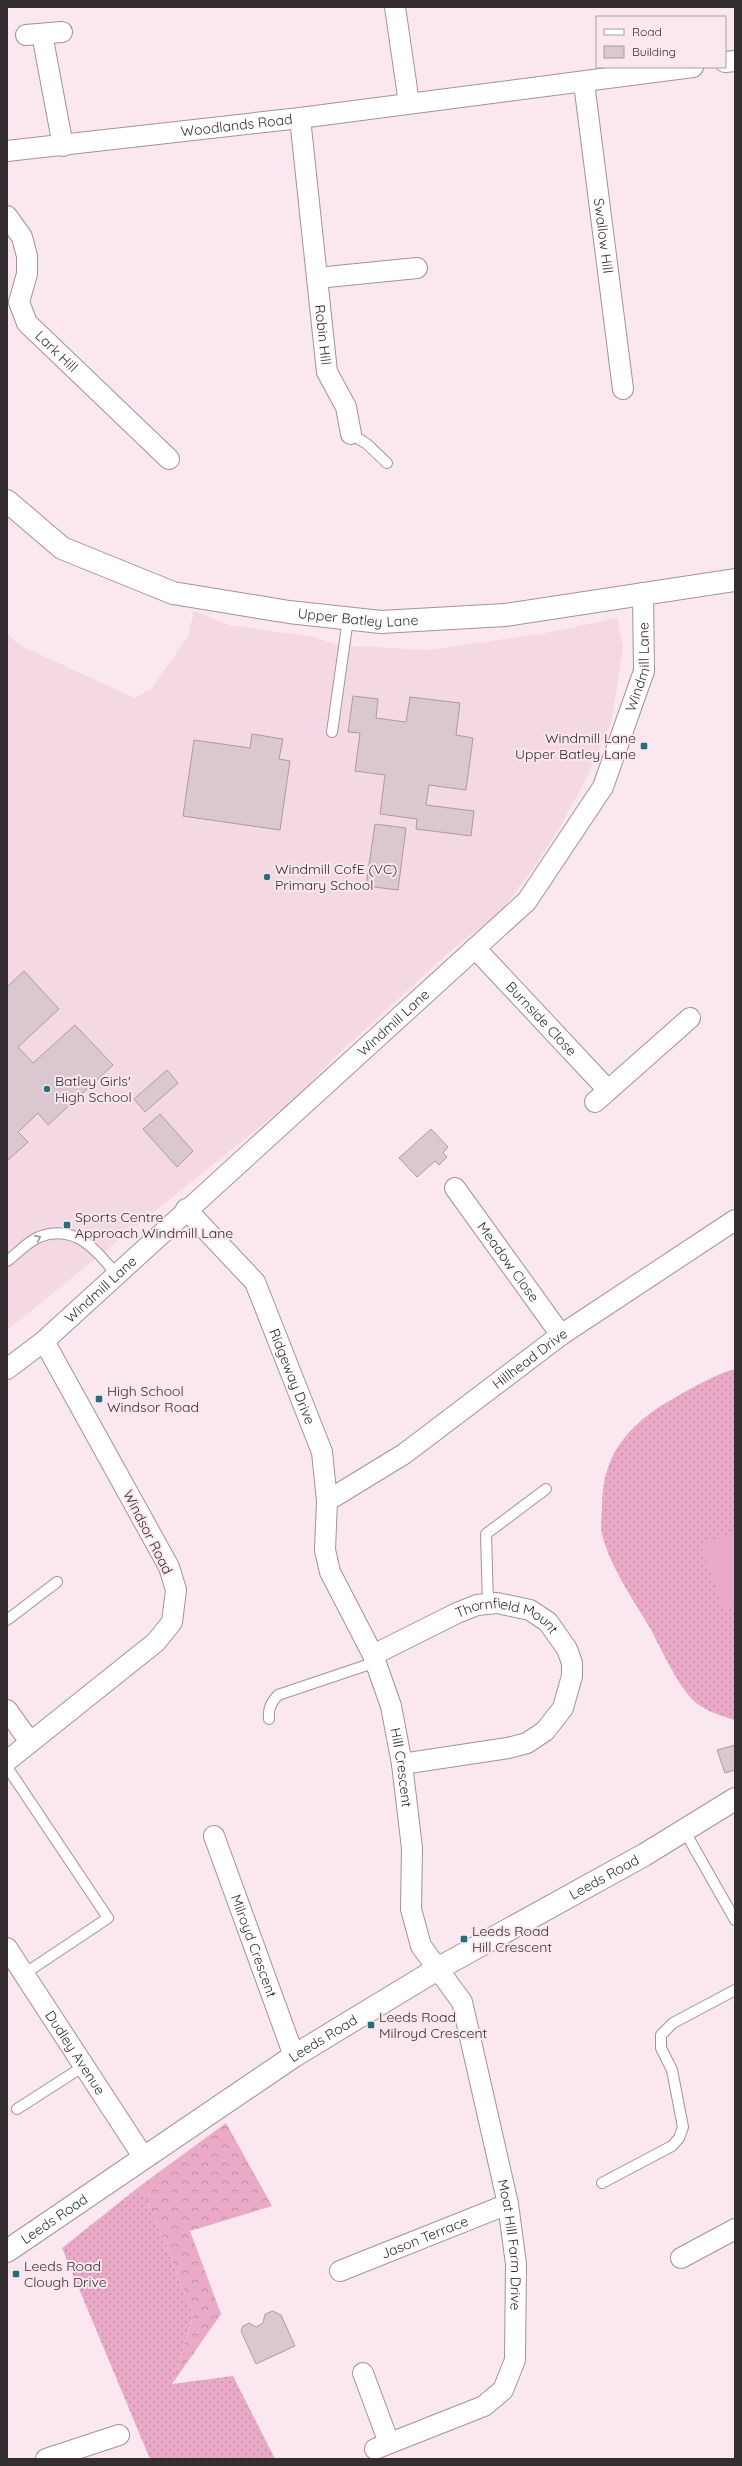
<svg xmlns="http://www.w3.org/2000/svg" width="742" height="2466" font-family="Quicksand,sans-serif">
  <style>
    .built { fill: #f4d9e4 }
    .grass { fill: url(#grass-dots) }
    .forest { fill: url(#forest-crowns) }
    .park { fill: #eaaac7 }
    .building { fill: #dac7cf; stroke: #ac9aa2 }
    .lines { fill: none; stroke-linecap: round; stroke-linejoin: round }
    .service-casing { stroke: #a4929a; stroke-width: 12 }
    .minor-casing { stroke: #a4929a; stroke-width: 22 }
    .tertiary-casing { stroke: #a4929a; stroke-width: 24 }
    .primary-casing { stroke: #a4929a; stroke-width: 24 }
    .service { stroke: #fff; stroke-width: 10 }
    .minor { stroke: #fff; stroke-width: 20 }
    .tertiary { stroke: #fff; stroke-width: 22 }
    .primary { stroke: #fff; stroke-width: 22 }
    .oneway { stroke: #9a9698 }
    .poi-dot { fill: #256f77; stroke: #fbe7ef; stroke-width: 1.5 }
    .labels { text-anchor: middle; stroke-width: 4; stroke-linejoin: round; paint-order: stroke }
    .street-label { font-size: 14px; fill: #352e31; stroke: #fbe7ef }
    .poi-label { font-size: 14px; fill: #352e31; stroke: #fbe7ef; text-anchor: start }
  </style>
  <defs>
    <pattern id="grass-dots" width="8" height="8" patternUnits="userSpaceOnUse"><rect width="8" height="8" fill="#eaaac7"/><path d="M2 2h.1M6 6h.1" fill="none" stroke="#be8ba2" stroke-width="1.8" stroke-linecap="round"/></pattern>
    <pattern id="forest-crowns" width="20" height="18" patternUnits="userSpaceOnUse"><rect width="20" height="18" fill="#eaaac7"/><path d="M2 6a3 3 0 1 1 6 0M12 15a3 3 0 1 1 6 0" fill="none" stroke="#be8ba2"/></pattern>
  </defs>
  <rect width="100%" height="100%" fill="#fbe7ef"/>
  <path class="built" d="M194 611 229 625 314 637 337 645 428 650 541 634 617 618 623 647 611 723 586 779 561 825 534 868 500 912 447 954 331 1061 297 1097 7 1330V633L21 646 135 698 152 688 188 636Z"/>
  <path class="grass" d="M735 1369V1720C721 1716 702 1710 692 1699 676 1682 661 1649 650 1628 633 1599 610 1567 602 1534 600 1526 602 1515 602 1507 602 1448 635 1419 683 1393 699 1384 717 1374 735 1369Z
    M140 2186 168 2250 193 2316 172 2384 233 2376 275 2459H150L62 2248Z"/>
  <path class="forest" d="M226 2123 272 2206 190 2231 221 2314 172 2384 193 2316 168 2250 140 2186Z"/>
  <path class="park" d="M735 1531V1603L724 1608 700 1545Z"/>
  <path class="building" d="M353 696 378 699 376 718 406 722 410 697 460 703 456 735 473 738 466 790 429 785 426 805 474 811 471 836 416 829 417 819 380 814 385 775 355 771 360 733 348 732Z
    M252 734 283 739 279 759 290 761 280 830 183 816 194 740 250 748Z
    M375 824 406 828 398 890 366 886Z
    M24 971 59 1009 18 1047 33 1063 75 1025 113 1065 48 1125 38 1113 18 1132 28 1142 7 1161V987Z
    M167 1070 178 1083 145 1112 134 1099Z
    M160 1114 193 1151 177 1167 143 1129Z
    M431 1129 448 1147 443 1153 447 1157 439 1165 435 1161 417 1177 399 1158Z
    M735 1745V1770L725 1773 717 1750Z
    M273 2311 281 2315 295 2346 256 2364 241 2331 243 2326 249 2323 256 2327 263 2323 265 2314Z"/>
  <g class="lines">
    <defs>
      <path id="service" d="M351 434 367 444 387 463
        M332 732 348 619
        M7 1261C17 1254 28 1241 39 1237 75 1223 96 1250 116 1274
        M488 1604 486 1534 546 1489
        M7 1620 57 1582
        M269 1719C268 1708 271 1703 278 1695L376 1662
        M7 1767 108 1918 24 1974
        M684 1830 735 1920
        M17 2109 84 2066
        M602 2183 672 2146 679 2138 683 2127 672 2070 661 2048V2035L673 2023 735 1990"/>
      <g id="minor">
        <path d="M395 7 409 103"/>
        <path d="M42 34 63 146"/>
        <path d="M26 35 62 32"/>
        <path d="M725 62 735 61"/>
        <path id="s1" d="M584 83 623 389"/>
        <path id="s2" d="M300 118 327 372 346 407 351 434"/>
        <path id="s3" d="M7 151 300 118 693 67"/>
        <path id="s4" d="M7 216 22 237 27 256V274L19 302 27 323 169 459"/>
        <path d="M317 278 417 268"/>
        <path id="s5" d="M475 948 608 1090"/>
        <path d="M595 1102 690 1018"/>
        <path id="s6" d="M455 1188 561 1335"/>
        <path id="s7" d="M186 1209 255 1282 322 1452 327 1501 325 1550 330 1572 373 1655 391 1706 402 1764 412 1848 411 1909 421 1946 462 2002 508 2204 516 2264 515 2360 503 2390 484 2406 375 2449"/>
        <path id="s8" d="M7 1369 44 1341 527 901 603 787 644 671 643 593"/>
        <path id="s9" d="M327 1501 404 1454 561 1335 735 1220"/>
        <path id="s10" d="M373 1655 457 1613 477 1605 497 1603 530 1610 548 1622 567 1649 572 1663V1676L563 1708 545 1731 527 1743 508 1748 402 1764"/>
        <path d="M7 1710 30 1742"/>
        <path d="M7 1761 156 1642 172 1622 176 1590 169 1567 44 1341"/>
        <path id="s11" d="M214 1836 294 2056"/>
        <path id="s12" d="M7 1948 144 2158"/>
        <path d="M681 2258 735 2229"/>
        <path id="s13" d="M340 2271 508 2204"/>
        <path d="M363 2373 389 2443"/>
        <path d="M46 2459 119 2435"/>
      </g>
      <g id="tertiary">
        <path id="s14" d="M7 501 62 548 173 593 289 612 381 622 505 615 735 580"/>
      </g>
      <g id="primary">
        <path id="s15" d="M7 2251 294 2056 439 1968 644 1855 735 1799"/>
      </g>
    </defs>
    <use href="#service" class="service-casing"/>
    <use href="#minor" class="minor-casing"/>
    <use href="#tertiary" class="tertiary-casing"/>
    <use href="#primary" class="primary-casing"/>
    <use href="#service" class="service"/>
    <use href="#minor" class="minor"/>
    <use href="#tertiary" class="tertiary"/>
    <use href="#primary" class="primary"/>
  </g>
  <defs><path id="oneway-chevron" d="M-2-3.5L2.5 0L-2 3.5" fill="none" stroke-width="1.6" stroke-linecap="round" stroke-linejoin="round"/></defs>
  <use class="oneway" href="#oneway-chevron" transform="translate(38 1238) rotate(-26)"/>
  <g class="poi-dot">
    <rect x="640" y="742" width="8" height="8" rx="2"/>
    <circle cx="267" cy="877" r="4"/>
    <circle cx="47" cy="1089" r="4"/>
    <rect x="63" y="1221" width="8" height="8" rx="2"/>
    <rect x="95" y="1395" width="8" height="8" rx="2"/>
    <rect x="460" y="1935" width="8" height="8" rx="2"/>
    <rect x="367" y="2021" width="8" height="8" rx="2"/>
    <rect x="12" y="2270" width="8" height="8" rx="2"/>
  </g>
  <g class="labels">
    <g class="street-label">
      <text dy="5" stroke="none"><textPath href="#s3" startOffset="231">Woodlands Road</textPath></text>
      <text dy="5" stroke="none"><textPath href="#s1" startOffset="154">Swallow Hill</textPath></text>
      <text dy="5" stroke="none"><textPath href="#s2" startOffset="218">Robin Hill</textPath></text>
      <text dy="5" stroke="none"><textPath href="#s4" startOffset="156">Lark Hill</textPath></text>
      <text dy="5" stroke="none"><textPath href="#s14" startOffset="379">Upper Batley Lane</textPath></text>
      <text dy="5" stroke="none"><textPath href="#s8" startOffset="963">Windmill Lane</textPath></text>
      <text dy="5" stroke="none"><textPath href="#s5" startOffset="97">Burnside Close</textPath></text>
      <text dy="5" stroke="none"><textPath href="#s8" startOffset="519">Windmill Lane</textPath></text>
      <text dy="5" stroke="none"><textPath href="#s6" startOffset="91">Meadow Close</textPath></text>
      <text dy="5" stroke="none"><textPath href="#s8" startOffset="123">Windmill Lane</textPath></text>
      <text dy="5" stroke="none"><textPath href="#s9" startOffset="248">Hillhead Drive</textPath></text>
      <text dy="5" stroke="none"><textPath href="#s7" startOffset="202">Ridgeway Drive</textPath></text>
      <text transform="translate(148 1532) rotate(63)" y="5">Windsor Road</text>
      <text dy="5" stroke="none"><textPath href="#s10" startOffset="148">Thornfield Mount</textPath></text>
      <text dy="5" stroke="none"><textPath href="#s7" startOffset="614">Hill Crescent</textPath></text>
      <text dy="5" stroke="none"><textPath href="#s15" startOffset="705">Leeds Road</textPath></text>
      <text dy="5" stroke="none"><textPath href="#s11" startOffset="117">Milroyd Crescent</textPath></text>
      <text dy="5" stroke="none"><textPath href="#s15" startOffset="381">Leeds Road</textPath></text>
      <text dy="5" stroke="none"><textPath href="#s12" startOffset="125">Dudley Avenue</textPath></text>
      <text dy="5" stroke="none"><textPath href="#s15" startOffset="57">Leeds Road</textPath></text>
      <text dy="5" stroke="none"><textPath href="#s13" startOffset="91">Jason Terrace</textPath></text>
      <text dy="5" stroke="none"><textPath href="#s7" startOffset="1112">Moat Hill Farm Drive</textPath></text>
    </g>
    <g class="poi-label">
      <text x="636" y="743" text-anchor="end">Windmill Lane<tspan x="636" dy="16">Upper Batley Lane</tspan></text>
      <text x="275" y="874">Windmill CofE (VC)<tspan x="275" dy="16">Primary School</tspan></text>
      <text x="55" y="1086">Batley Girls'<tspan x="55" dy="16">High School</tspan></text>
      <text x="75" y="1222">Sports Centre<tspan x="75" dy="16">Approach Windmill Lane</tspan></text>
      <text x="107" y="1396">High School<tspan x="107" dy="16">Windsor Road</tspan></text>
      <text x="472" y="1936">Leeds Road<tspan x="472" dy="16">Hill Crescent</tspan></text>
      <text x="379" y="2022">Leeds Road<tspan x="379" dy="16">Milroyd Crescent</tspan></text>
      <text x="24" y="2271">Leeds Road<tspan x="24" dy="16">Clough Drive</tspan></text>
    </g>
  </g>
  <rect width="742" height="2466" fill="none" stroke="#352e31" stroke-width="16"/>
  <rect x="596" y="16" width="130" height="52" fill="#fbe7ef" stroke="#ac9da3"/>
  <rect x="604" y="29" width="20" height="6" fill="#ffffff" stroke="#ac9da3"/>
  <text x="632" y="36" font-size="12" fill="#352e31">Road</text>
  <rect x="604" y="46" width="20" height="12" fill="#dac7cf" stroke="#ac9da3"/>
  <text x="632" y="56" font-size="12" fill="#352e31">Building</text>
</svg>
